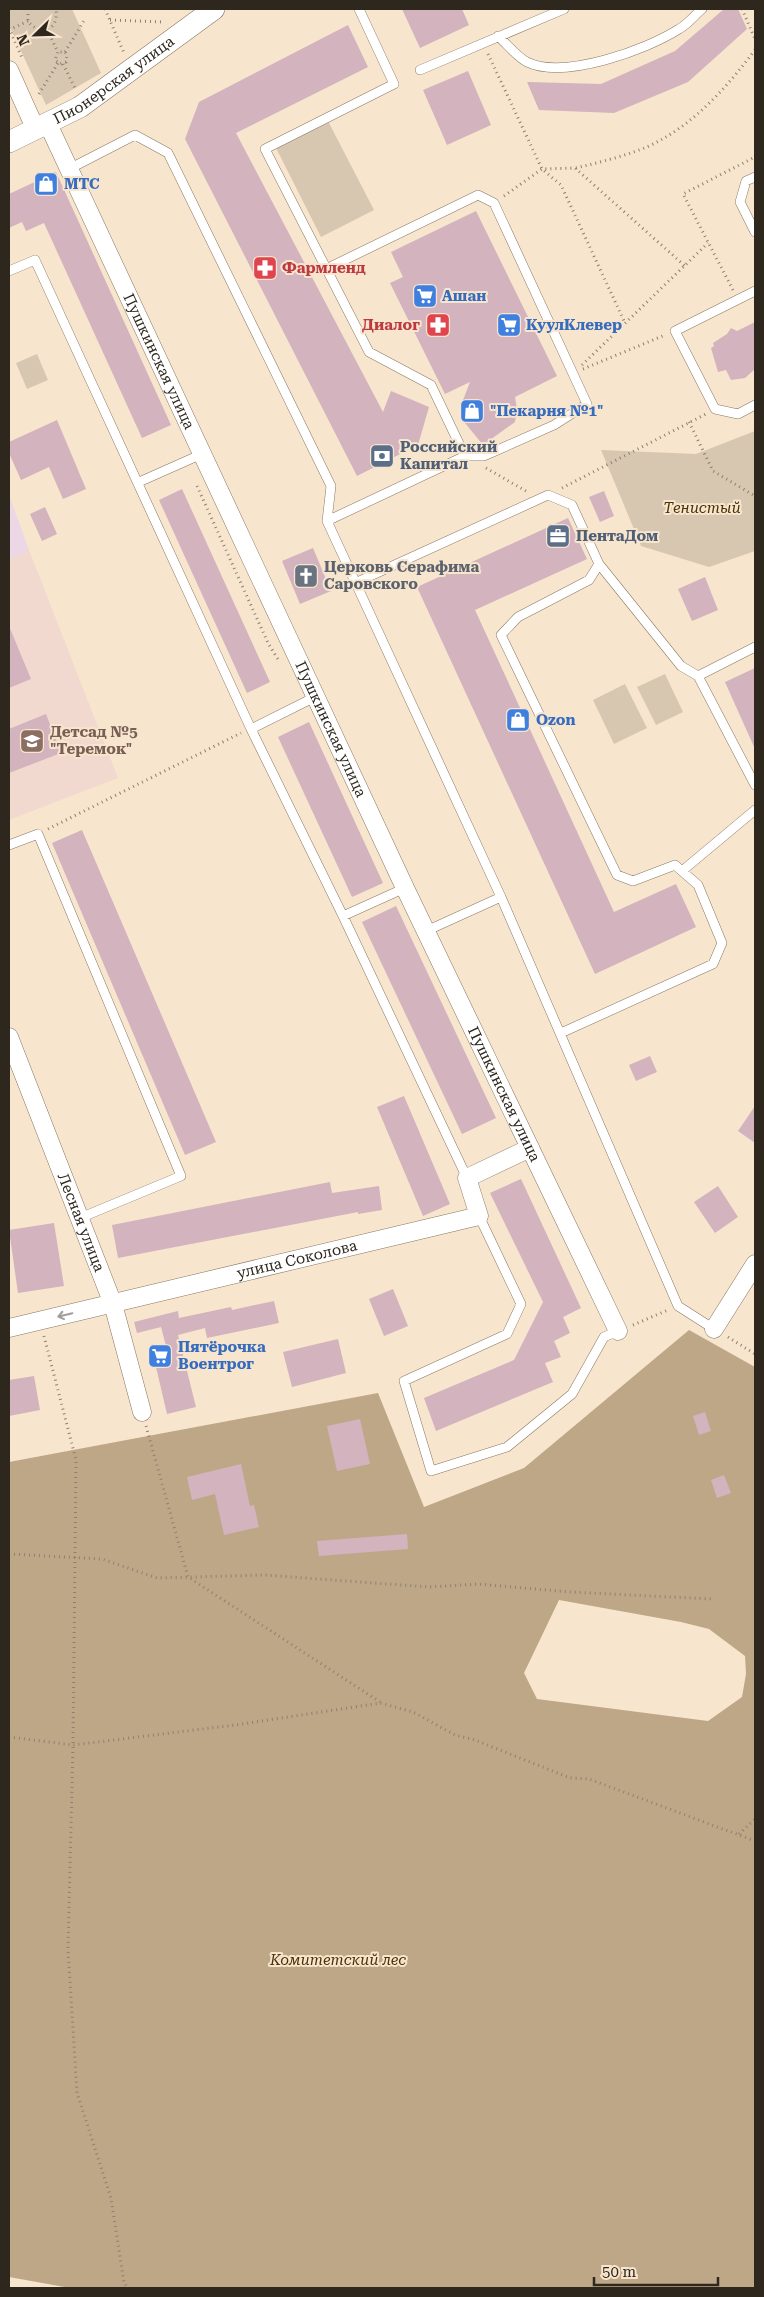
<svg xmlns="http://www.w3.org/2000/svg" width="764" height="2297" font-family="'Roboto Serif',serif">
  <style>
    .education { fill: #f1d9cf }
    .medical { fill: #ecd7e6 }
    .green { fill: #d8c7b0 }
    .forest { fill: #bea787; fill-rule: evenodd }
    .building { fill: #d2b3be }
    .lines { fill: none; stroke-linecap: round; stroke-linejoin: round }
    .service-casing { stroke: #897862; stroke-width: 10 }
    .minor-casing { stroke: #897862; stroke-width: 19 }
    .tertiary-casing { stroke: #897862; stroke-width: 22 }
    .path { stroke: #8c8070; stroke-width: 3; stroke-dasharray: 1 4; stroke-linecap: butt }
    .service { stroke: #fff; stroke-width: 9 }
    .minor { stroke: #fff; stroke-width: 18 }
    .tertiary { stroke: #fff; stroke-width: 21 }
    .oneway { stroke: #a19e9a }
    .labels { text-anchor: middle; stroke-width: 4; stroke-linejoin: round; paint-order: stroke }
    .street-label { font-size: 15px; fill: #2e271e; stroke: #f8e5cd }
    .shop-label { font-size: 15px; font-weight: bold; fill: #366cbe; stroke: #f8e5cd; text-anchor: start }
    .health-label { font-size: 15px; font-weight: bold; fill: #be3a42; stroke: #f8e5cd; text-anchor: start }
    .service-label { font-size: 15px; font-weight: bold; fill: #4e5e75; stroke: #f8e5cd; text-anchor: start }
    .park-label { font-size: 15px; font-style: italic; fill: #4a3107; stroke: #f8e5cd }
    .worship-label { font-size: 15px; font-weight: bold; fill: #5b616d; stroke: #f8e5cd; text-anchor: start }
    .education-label { font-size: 15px; font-weight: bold; fill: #785e54; stroke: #f8e5cd; text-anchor: start }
  </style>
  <rect width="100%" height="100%" fill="#f8e5cd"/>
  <path class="education" d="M29 550 118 778 9 820V559Z"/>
  <path class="medical" d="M9 495 29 550 9 559Z"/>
  <path class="green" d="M9 9H72L101 73 46 105 9 25Z
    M328 121 374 210 321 237 276 148Z
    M37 354 48 380 27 389 16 363Z
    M755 431V551L709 567 641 546 601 450 696 454Z
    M665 674 683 712 656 725 637 687Z
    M625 684 647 728 614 744 593 700Z"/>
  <path class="forest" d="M689 1330 755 1367V2288H70L9 2277V1462L378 1393 424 1507 524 1468ZM559 1600 681 1622 709 1629 745 1656 746 1674 742 1697 708 1721 537 1699 524 1673Z"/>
  <path class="building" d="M402 9H462L469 25 420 48Z
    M724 9H738L747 29 688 82 614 113 539 110 527 82 601 84 675 51Z
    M348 25 368 67 236 133 383 412 391 391 429 407 418 445 357 476 185 139 199 102Z
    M468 71 491 125 447 145 423 90Z
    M56 172 171 425 142 438 44 223 26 231 22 222 9 228V194Z
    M476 211 557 376 515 397 517 410 515 422 483 445 465 423 460 408 470 382 445 394 390 283 403 277 391 252Z
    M755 322V369L745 378 731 380 726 370 718 372 711 348 714 346 713 343 727 334 731 328 737 331Z
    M57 420 86 489 63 499 49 467 21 480 9 453V442Z
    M182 489 270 682 247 693 159 500Z
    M604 491 614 516 600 522 589 497Z
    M45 507 57 534 42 541 30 514Z
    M568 518 587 559 475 610 614 912 676 884 696 927 595 974 417 587Z
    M313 548 331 591 300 604 282 561Z
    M705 577 718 610 692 621 678 589Z
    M9 626 31 679 9 688Z
    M755 668V749L725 682Z
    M46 714 61 753 9 773V729Z
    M309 722 383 883 352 897 278 737Z
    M82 830 216 1142 185 1155 52 843Z
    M396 906 496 1118 462 1134 362 922Z
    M650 1056 657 1072 636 1081 629 1065Z
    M404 1096 450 1204 423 1216 377 1107Z
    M755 1106V1143L738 1131Z
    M521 1179 581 1308 563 1317 570 1333 554 1341 561 1357 545 1363 553 1382 436 1431 424 1398 514 1360 543 1302 490 1193Z
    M330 1182 332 1193 379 1186 382 1210 358 1214V1212L118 1258 112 1225Z
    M718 1186 738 1217 715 1233 694 1202Z
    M54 1223 64 1286 18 1293 9 1230Z
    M393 1289 408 1326 384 1336 369 1299Z
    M274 1301 279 1323 207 1338 205 1328 178 1335 196 1407 167 1414 152 1350 166 1346 161 1327 137 1333 134 1322 178 1311 179 1318 231 1307 232 1310Z
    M338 1339 346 1373 292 1387 283 1352Z
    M34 1376 40 1410 9 1416V1380Z
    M705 1412 711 1431 699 1435 693 1416Z
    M360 1419 370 1464 337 1471 327 1426Z
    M241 1464 250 1506 254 1505 259 1527 224 1535 215 1494 192 1500 187 1477Z
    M724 1475 731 1493 717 1498 711 1480Z
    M407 1534 408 1549 319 1556 317 1541Z"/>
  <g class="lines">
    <defs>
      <path id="service" d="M498 36C507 44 517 57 527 62 564 80 646 50 679 29 688 24 695 15 702 9
        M420 70 564 9
        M69 169 135 135 168 153 331 486 327 521 465 456 431 385 369 352 265 149 394 84 359 9
        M755 177 746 181 740 202 755 232
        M326 269 478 195 494 203 587 404 554 425 484 456H465
        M9 271 35 260 251 729 343 916
        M755 291 675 331 715 409 738 414 755 405
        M139 482 202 454
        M327 521 501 897 678 1306 714 1329
        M599 564 681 666 698 676 755 647
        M355 583 548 495 572 505 599 564 589 580 518 617 501 635 617 875 633 881 675 865 698 885 722 943 713 964 561 1033
        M698 676 755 785
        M251 729 317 696
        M9 845 38 834 181 1176 80 1218
        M682 871 755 810
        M405 888 343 916 467 1178
        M426 931 501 897
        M479 1216 521 1304 507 1334 404 1381 431 1471 507 1447 572 1394 604 1337 618 1331"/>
      <g id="minor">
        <path d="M9 70 36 130"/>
        <path id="s1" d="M48 124 405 888 618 1331"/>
        <path id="s2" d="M9 1037 113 1304 142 1412"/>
        <path id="s3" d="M9 1328 479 1216 467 1178 530 1148"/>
        <path d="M714 1329 755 1264"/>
      </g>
      <g id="tertiary">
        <path id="s4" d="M9 142 80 107 214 9"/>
      </g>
    </defs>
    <use href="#service" class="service-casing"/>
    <use href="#minor" class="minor-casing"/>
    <use href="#tertiary" class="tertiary-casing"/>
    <path class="path" d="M28 9V21C41 38 59 30 56 9
      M105 9 124 53
      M742 9 755 39
      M110 20 164 22
      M9 28 23 60
      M9 30 28 21
      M47 30 58 52 55 60 60 64 66 62 67 55 65 52H58
      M65 52 85 19
      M488 54 542 169 561 185 625 323
      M63 64 75 88
      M39 94 58 63
      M576 168C600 162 626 156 649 146 694 125 726 88 755 50
      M504 196 542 169 575 168 685 266
      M733 290 683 194 755 157
      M582 365 708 243
      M583 369 665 335
      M689 422 713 471 755 496
      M486 468 526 491
      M197 486 268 643 279 661
      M562 488 706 414
      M48 829 241 733
      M633 1325 668 1310
      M44 1336 76 1460 73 1745 68 1949 77 2093 111 2198 124 2283 128 2288
      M728 1337 755 1354
      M146 1426 188 1577 380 1702
      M9 1554 102 1559 157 1578 264 1575 429 1587 478 1584 570 1592 713 1599
      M9 1737 73 1745 235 1725 380 1703 413 1712 455 1735 475 1740 570 1778 589 1779 755 1841
      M739 1834 755 1819"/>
    <use href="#service" class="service"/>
    <use href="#minor" class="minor"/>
    <use href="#tertiary" class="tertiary"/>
  </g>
  <defs><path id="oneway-shaft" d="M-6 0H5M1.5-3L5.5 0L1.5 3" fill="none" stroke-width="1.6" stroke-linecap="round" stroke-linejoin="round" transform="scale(1.25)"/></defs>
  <use class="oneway" href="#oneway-shaft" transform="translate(65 1315) rotate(167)"/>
  <defs>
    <symbol id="shop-square" viewBox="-11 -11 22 22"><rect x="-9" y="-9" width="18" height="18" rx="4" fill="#3f7fe0" stroke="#f8e5cd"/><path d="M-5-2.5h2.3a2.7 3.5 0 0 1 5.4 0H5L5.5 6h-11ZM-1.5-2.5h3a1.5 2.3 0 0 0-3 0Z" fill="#fff"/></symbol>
    <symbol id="pharmacy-square" viewBox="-11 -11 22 22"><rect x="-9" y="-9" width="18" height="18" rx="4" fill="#e0444e" stroke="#f8e5cd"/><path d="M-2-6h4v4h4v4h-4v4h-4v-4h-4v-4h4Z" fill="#fff"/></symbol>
    <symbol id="supermarket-square" viewBox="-11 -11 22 22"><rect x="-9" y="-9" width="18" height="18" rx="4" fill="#3f7fe0" stroke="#f8e5cd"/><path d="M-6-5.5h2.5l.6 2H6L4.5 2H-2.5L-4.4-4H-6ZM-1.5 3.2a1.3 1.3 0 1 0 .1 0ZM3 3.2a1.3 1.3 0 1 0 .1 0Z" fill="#fff"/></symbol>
    <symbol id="bank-square" viewBox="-11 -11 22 22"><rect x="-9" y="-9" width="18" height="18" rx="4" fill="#5c6f8a" stroke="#f8e5cd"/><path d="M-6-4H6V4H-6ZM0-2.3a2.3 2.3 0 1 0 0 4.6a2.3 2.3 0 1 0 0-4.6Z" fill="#fff"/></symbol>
    <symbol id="office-square" viewBox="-11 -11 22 22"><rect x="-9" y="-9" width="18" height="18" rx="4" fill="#5c6f8a" stroke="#f8e5cd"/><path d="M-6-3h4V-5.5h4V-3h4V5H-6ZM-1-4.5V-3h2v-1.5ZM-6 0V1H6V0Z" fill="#fff"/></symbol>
    <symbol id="church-square" viewBox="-11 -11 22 22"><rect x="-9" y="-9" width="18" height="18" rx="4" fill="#6b7280" stroke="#f8e5cd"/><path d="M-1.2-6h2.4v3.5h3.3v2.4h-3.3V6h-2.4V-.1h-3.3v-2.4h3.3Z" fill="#fff"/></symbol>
    <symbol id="school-square" viewBox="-11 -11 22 22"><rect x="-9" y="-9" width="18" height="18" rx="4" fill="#8d6e63" stroke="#f8e5cd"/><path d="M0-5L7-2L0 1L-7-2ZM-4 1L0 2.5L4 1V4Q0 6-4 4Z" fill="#fff"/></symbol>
  </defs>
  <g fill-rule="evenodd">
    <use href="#shop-square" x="32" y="170" width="28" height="28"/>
    <use href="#pharmacy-square" x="251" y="254" width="28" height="28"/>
    <use href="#supermarket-square" x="411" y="282" width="28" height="28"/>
    <use href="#pharmacy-square" x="424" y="311" width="28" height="28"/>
    <use href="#supermarket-square" x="495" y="311" width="28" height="28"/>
    <use href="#shop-square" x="458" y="397" width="28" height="28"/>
    <use href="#bank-square" x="368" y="442" width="28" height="28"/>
    <use href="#office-square" x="544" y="522" width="28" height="28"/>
    <use href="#church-square" x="292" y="562" width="28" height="28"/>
    <use href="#shop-square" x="504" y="706" width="28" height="28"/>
    <use href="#school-square" x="18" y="727" width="28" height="28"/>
    <use href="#supermarket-square" x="146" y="1342" width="28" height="28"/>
  </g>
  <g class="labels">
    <g class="street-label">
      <text dy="5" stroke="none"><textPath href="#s4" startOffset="122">Пионерская улица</textPath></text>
      <text dy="5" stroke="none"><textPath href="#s1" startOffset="262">Пушкинская улица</textPath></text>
      <text dy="5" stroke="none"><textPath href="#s1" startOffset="668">Пушкинская улица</textPath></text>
      <text dy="5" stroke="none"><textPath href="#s1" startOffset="1072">Пушкинская улица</textPath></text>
      <text dy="5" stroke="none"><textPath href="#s2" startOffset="199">Лесная улица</textPath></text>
      <text dy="5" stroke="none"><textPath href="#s3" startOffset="296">улица Соколова</textPath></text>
    </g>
    <g class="shop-label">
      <text x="64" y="189">МТС</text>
      <text x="442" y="301">Ашан</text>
      <text x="526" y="330">КуулКлевер</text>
      <text x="490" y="416">"Пекарня №1"</text>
      <text x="536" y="725">Ozon</text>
      <text x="178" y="1352">Пятёрочка<tspan x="178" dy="17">Воентрог</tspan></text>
    </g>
    <g class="health-label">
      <text x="282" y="273">Фармленд</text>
      <text x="420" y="330" text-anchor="end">Диалог</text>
    </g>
    <g class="service-label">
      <text x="400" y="452">Российский<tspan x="400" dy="17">Капитал</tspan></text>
      <text x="576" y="541">ПентаДом</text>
    </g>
    <g class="park-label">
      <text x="702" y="513">Тенистый</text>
      <text x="338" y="1965">Комитетский лес</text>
    </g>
    <g class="worship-label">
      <text x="324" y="572">Церковь Серафима<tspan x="324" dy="17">Саровского</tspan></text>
    </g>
    <g class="education-label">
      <text x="50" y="737">Детсад №5<tspan x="50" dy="17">"Теремок"</tspan></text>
    </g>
  </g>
  <rect width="764" height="2297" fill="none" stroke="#2e271e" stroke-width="20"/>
  <g transform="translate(35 35) rotate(247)" stroke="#f8e5cd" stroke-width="4" paint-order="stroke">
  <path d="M0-4L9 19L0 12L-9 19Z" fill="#2e271e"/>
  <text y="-8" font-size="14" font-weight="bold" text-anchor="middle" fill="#2e271e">N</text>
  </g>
  <path d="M594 2277v8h124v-8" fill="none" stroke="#2e271e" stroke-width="2.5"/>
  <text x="602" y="2277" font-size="15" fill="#2e271e" stroke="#f8e5cd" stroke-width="4" paint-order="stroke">50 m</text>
</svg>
